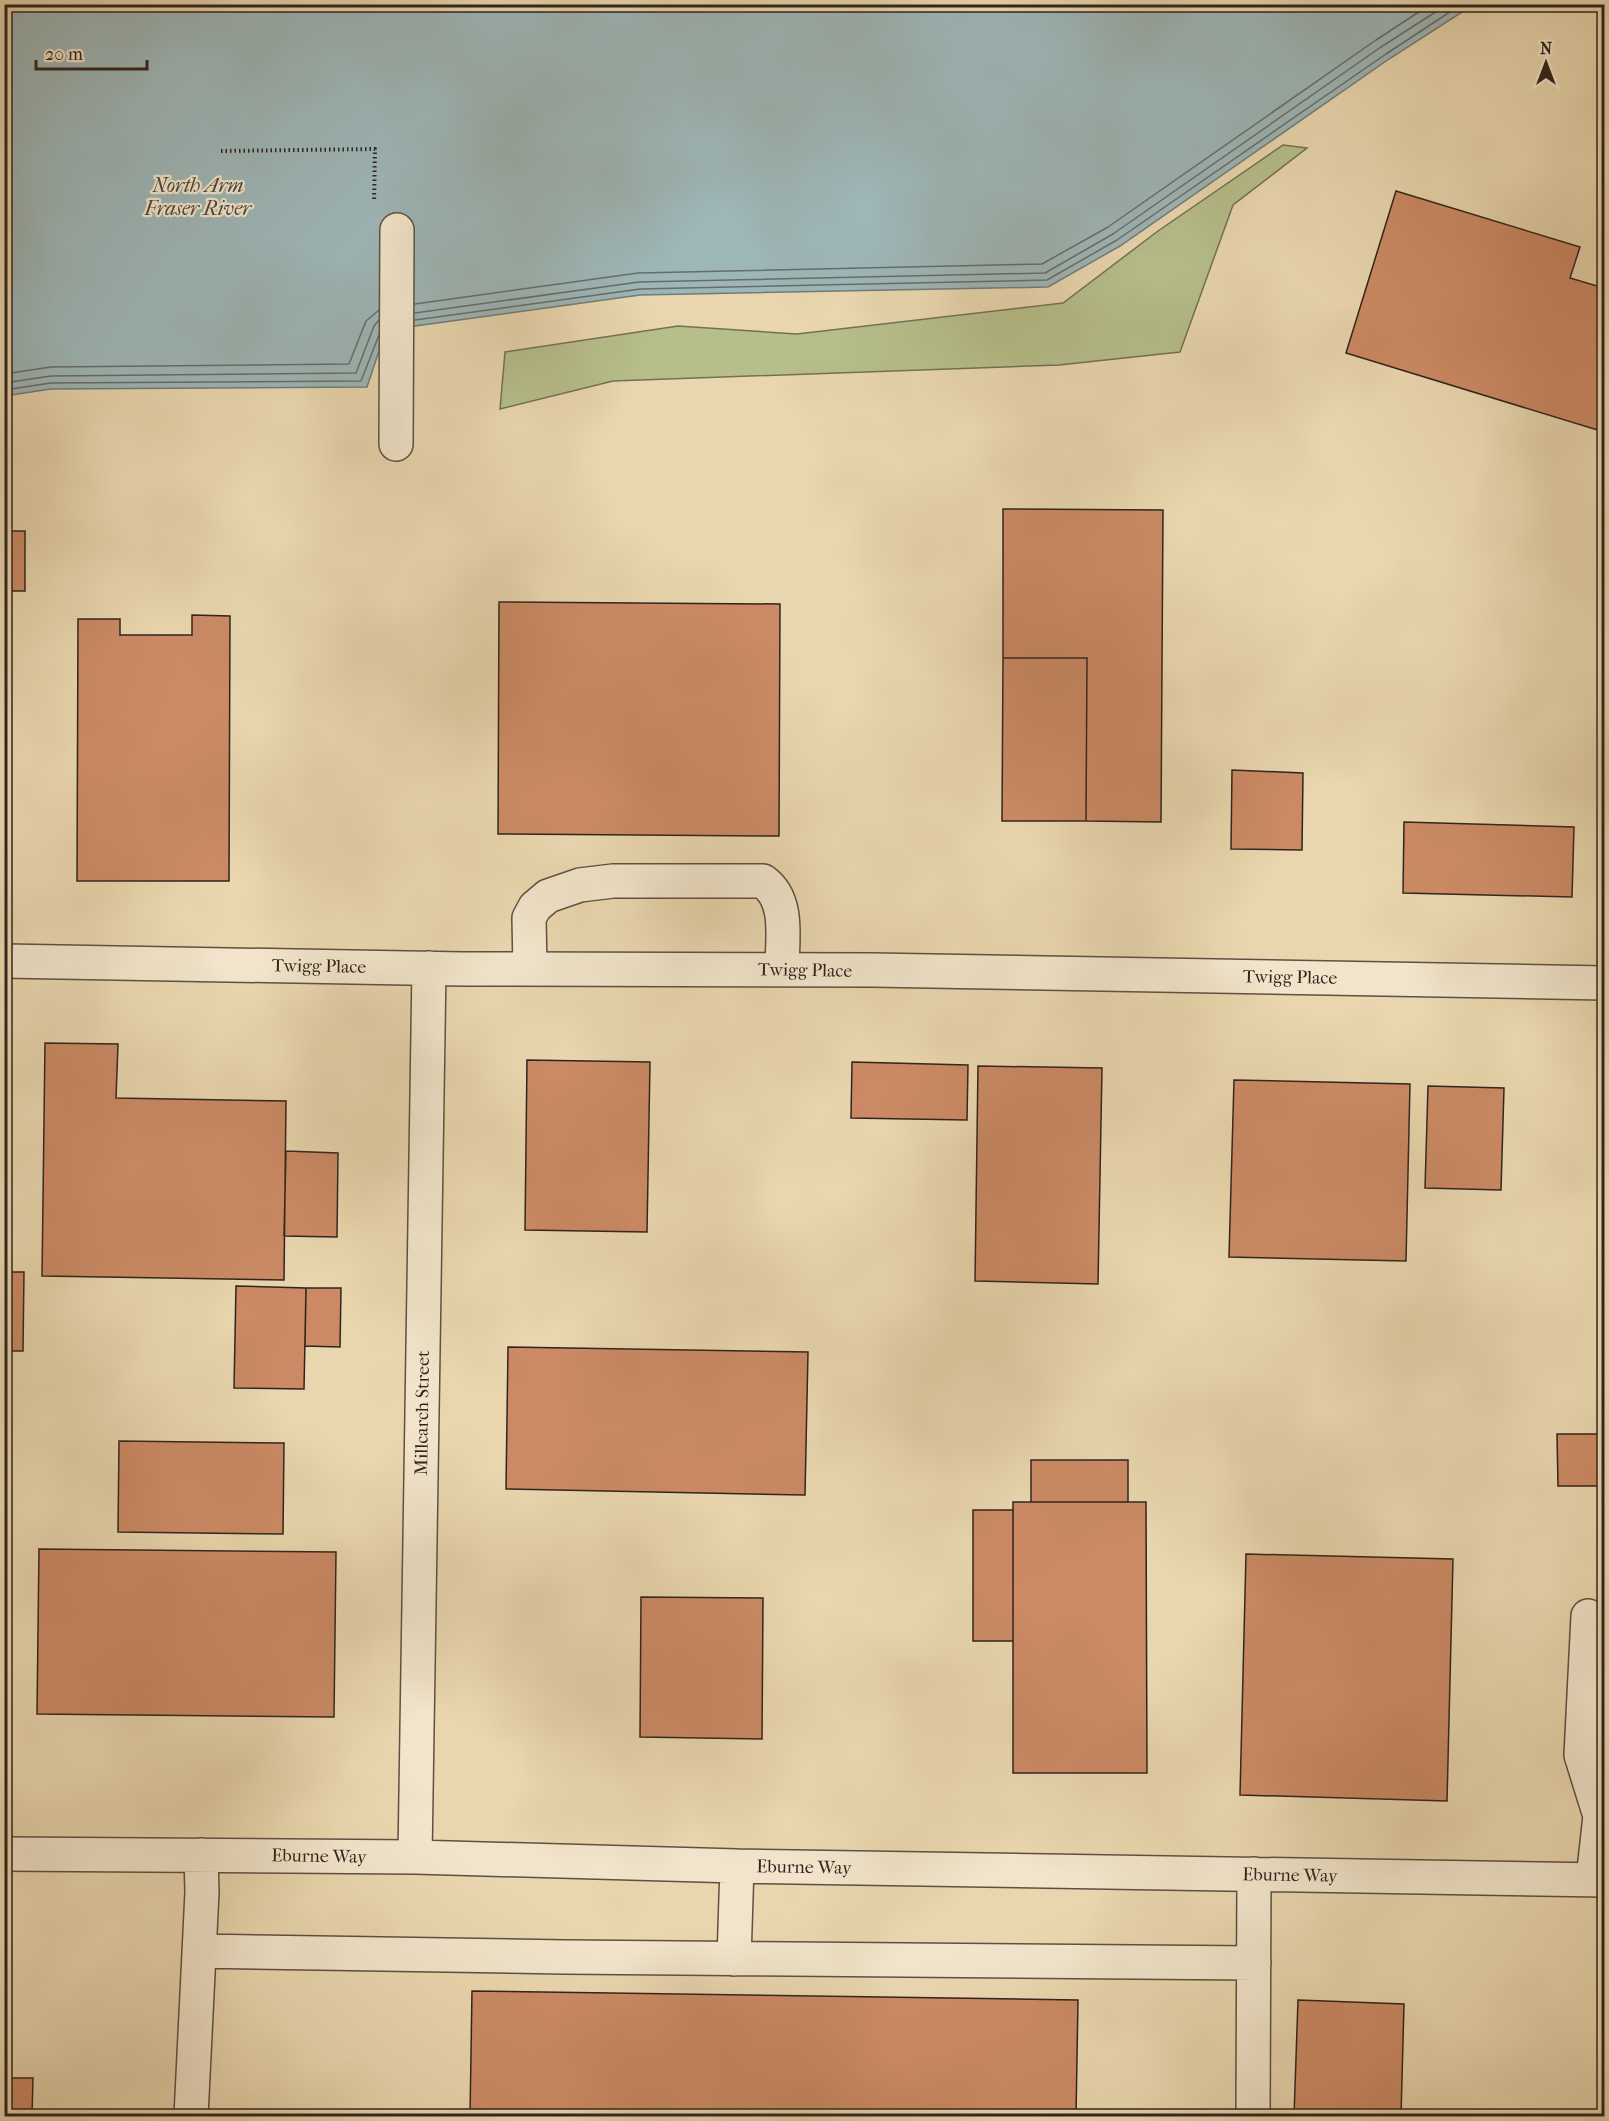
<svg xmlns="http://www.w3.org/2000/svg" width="1609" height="2121" font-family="'IM FELL French Canon',serif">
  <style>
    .green { fill: #b6be8a; stroke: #737154; stroke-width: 1.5 }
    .water { fill: #9db6b7; stroke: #717c7a; stroke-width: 1.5 }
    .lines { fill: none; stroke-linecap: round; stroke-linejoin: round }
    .shore { stroke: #666d6a; stroke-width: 1.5 }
    .building { fill: #cb8a65; stroke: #30241e; stroke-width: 1.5 }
    .minor-casing { stroke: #5e5042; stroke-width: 36 }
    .path { stroke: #30241e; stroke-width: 4; stroke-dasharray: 1.5 3; stroke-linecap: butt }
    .minor { stroke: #f1e4ca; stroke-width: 33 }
    .labels { text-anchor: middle; stroke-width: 4.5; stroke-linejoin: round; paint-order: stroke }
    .street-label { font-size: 18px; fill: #30241e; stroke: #f1e4ca }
    .water-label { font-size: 20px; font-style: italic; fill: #4b4844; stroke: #f1e4ca }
  </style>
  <rect width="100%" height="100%" fill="#e9d6ae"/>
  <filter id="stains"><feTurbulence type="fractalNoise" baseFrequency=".00333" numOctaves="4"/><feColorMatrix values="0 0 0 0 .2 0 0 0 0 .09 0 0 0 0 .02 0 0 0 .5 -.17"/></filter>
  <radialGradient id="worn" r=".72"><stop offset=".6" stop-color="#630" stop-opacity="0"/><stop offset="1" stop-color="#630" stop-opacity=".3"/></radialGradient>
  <path class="green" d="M1283 145 1307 148 1233 205 1180 352 1059 365 613 381 500 409 505 352 678 326 797 334 1063 303 1158 231Z"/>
  <path class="water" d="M5 5H1473L1389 59 1120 246 1048 287 640 295 386 330 367 387 51 389 5 396Z"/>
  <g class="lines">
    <path class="shore" d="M415 304 638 273 1042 264 1108 227 1376 40 1431 4
      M415 313 639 282 1045 273 1113 234 1381 47 1448 4
      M415 320 640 289 1047 280 1117 240 1386 54 1462 4
      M4 374 51 367 349 364 366 321 379 310
      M4 383 51 376 356 373 374 326 379 320
      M4 390 51 383 361 381 379 335"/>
  </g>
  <path class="building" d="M1396 191 1580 247 1570 278 1604 288V432L1346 353Z
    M1003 509 1163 510 1161 822 1086 821 1087 658H1003Z
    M4 531H25V591H4Z
    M499 602 780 604 779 836 498 834Z
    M192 615 230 616 229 881H77L78 619H120V635H192Z
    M1003 658H1087L1086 821H1002Z
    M1232 770 1303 773 1302 850 1231 849Z
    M1404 822 1574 827 1572 897 1403 893Z
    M45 1043 118 1044 116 1098 286 1101 284 1280 42 1276Z
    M527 1060 650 1062 647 1232 525 1230Z
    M852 1062 968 1065 967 1120 851 1118Z
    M978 1066 1102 1068 1098 1284 975 1281Z
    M1234 1080 1410 1084 1406 1261 1229 1257Z
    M1428 1086 1504 1088 1501 1190 1425 1188Z
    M286 1151 338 1153 337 1237 284 1236Z
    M4 1272H24L23 1351H4Z
    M236 1286 306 1288 304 1389 234 1388Z
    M306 1288H341L340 1347 305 1346Z
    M508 1347 808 1352 805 1495 506 1489Z
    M1557 1434H1604V1486H1558Z
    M119 1441 284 1443 283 1534 118 1532Z
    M1031 1460H1128V1502H1031Z
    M1013 1502H1146L1147 1773H1013Z
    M973 1510H1013V1641H973Z
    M39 1549 336 1552 334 1717 37 1714Z
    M1246 1554 1453 1559 1447 1801 1240 1795Z
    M641 1597 763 1598 762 1739 640 1737Z
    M1601 1677H1604V1754H1601Z
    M472 1991 1078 2000 1076 2116H470Z
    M1298 2000 1404 2004 1401 2116H1294Z
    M4 2078H33L32 2116H4Z"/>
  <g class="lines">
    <defs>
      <path id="minor" d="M396 444 397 230
        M4 961 463 969 873 970 1604 983
        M530 969 529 918 535 907 548 896 580 885 613 881H763C790 900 782 940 782 969
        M1588 1616 1581 1755 1600 1816
        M4 1854 415 1857 737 1866 1604 1880
        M415 1857 429 968
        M1593 1879 1600 1816H1604
        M199 1951 565 1957 1254 1963
        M734 1959 737 1866
        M191 2116 202 1892 201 1855
        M1253 2116 1254 1874"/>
    </defs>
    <use href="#minor" class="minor-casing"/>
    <path class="path" d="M221 151 375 149 374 202"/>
    <use href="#minor" class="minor"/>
  </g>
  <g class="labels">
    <g class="street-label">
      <text transform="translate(319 966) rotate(1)" y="6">Twigg Place</text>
      <text transform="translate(805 970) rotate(1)" y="6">Twigg Place</text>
      <text transform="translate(1290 977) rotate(1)" y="6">Twigg Place</text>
      <text transform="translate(422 1413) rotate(-89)" y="6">Millcarch Street</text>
      <text transform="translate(319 1856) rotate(1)" y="6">Eburne Way</text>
      <text transform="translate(804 1867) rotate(1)" y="6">Eburne Way</text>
      <text transform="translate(1290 1875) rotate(1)" y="6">Eburne Way</text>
    </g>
    <g class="water-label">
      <text x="198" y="192">North Arm<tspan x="198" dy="23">Fraser River</tspan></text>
    </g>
  </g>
  <rect width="1609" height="2121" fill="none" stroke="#e9d6ae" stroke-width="24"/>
  <rect x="6" y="6" width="1597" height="2109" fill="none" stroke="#30241e" stroke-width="3"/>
  <rect x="12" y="12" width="1585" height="2097" fill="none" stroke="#30241e" stroke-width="1.5"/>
  <g transform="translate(1546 63)" stroke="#f1e4ca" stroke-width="4.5" paint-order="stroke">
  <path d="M0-4.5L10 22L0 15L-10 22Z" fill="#30241e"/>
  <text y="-9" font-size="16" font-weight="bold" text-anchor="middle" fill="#30241e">N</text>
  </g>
  <path d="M36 60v9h111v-9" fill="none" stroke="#30241e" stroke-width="3"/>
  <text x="45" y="60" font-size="18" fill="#30241e" stroke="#f1e4ca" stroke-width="4.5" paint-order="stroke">20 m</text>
  <rect width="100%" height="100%" filter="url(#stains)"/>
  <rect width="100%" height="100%" fill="url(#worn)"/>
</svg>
